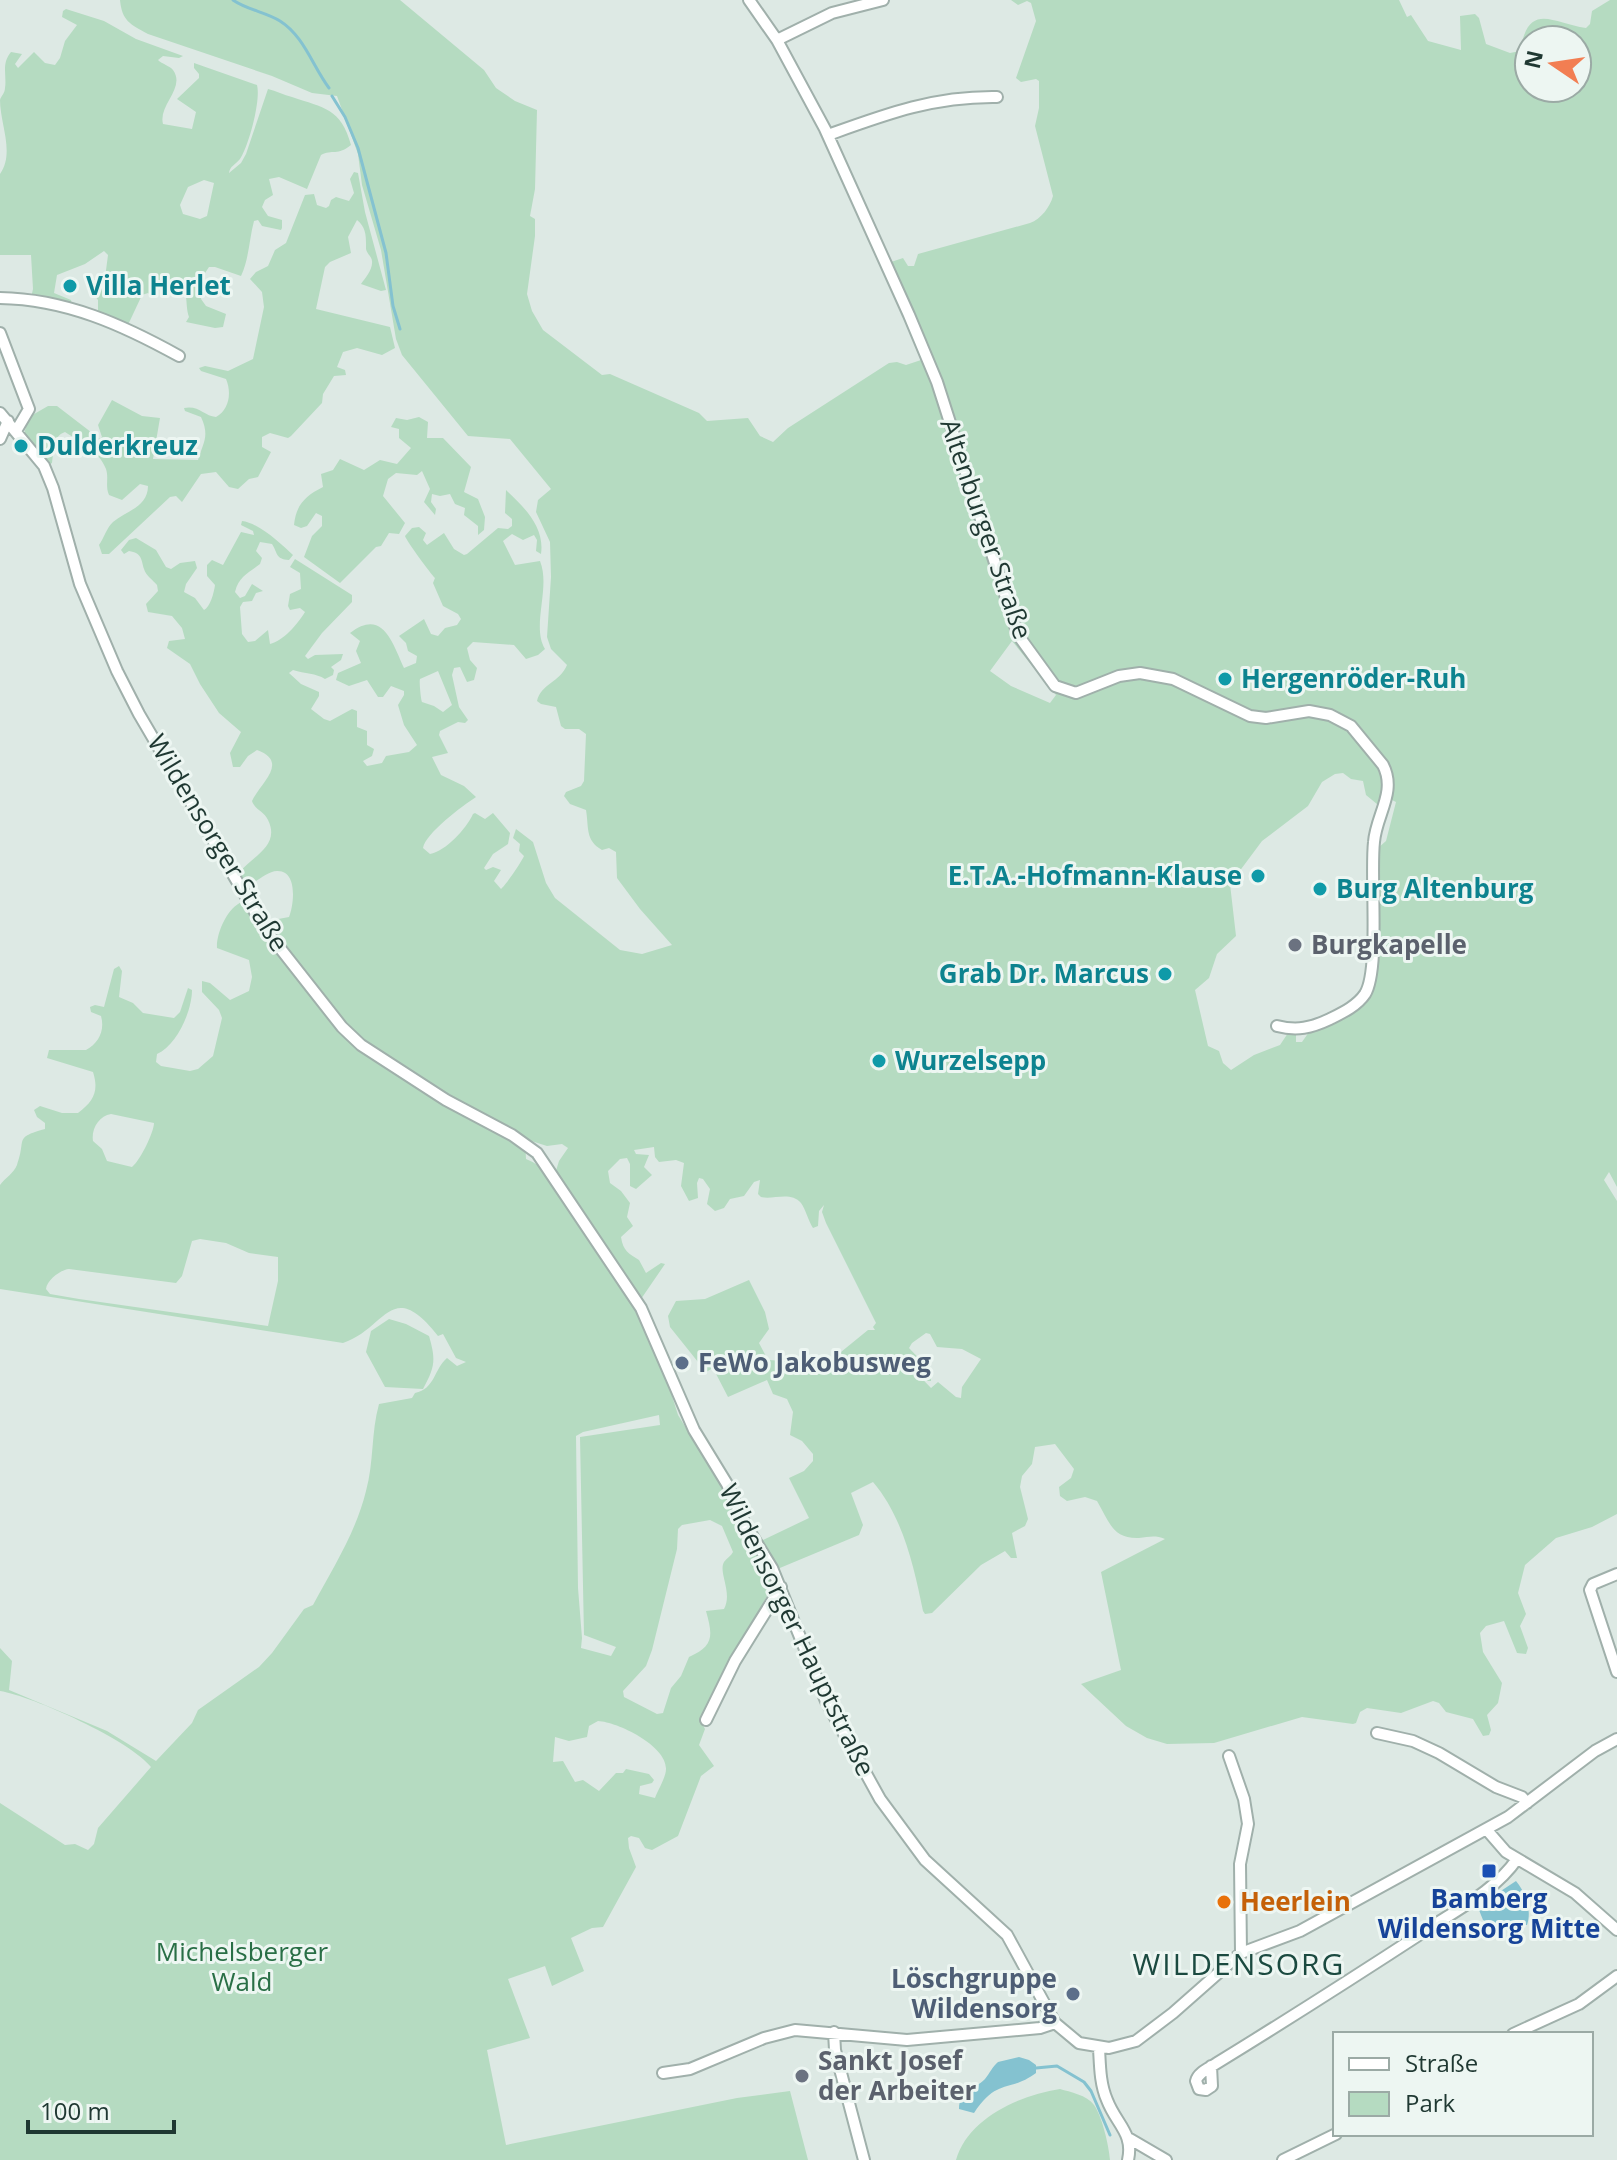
<svg xmlns="http://www.w3.org/2000/svg" width="1617" height="2160" font-family="'Open Sans',sans-serif">
  <style>
    .green { fill: #b5dbc1; fill-rule: evenodd }
    .water { fill: #84c2d0 }
    .lines { fill: none; stroke-linecap: round; stroke-linejoin: round }
    .stream { stroke: #84c2d0; stroke-width: 3 }
    .street-casing { stroke: #a0b0ab; stroke-width: 14 }
    .street { stroke: #fff; stroke-width: 10 }
    .culture-dot { fill: #0f9aa8; stroke: #edf6f2; stroke-width: 3 }
    .worship-dot { fill: #6b7280; stroke: #edf6f2; stroke-width: 3 }
    .service-dot { fill: #5c6f8a; stroke: #edf6f2; stroke-width: 3 }
    .transit-dot { fill: #1a4fb4; stroke: #edf6f2; stroke-width: 3 }
    .food-dot { fill: #e8710a; stroke: #edf6f2; stroke-width: 3 }
    .labels { text-anchor: middle; stroke-width: 6; stroke-linejoin: round; paint-order: stroke }
    .culture-label { font-size: 26px; font-weight: bold; fill: #0d838f; stroke: #edf6f2; text-anchor: start }
    .street-label { font-size: 26px; fill: #1f3832; stroke: #edf6f2 }
    .worship-label { font-size: 26px; font-weight: bold; fill: #5b616d; stroke: #edf6f2; text-anchor: start }
    .service-label { font-size: 26px; font-weight: bold; fill: #4e5e75; stroke: #edf6f2; text-anchor: start }
    .transit-label { font-size: 26px; font-weight: bold; fill: #164399; stroke: #edf6f2 }
    .food-label { font-size: 26px; font-weight: bold; fill: #c56008; stroke: #edf6f2; text-anchor: start }
    .park-label { font-size: 26px; fill: #296f46; stroke: #edf6f2 }
    .quarter-label { font-size: 30px; letter-spacing: 2px; fill: #1b4a40; stroke: #edf6f2 }
  </style>
  <rect width="100%" height="100%" fill="#dde9e4"/>
  <path class="green" d="M120 0H400L484 70 496 88 515 101 537 110 535 189 530 216 535 219V236L527 294 532 311 543 330 602 375 610 374 699 413 707 421 748 418 760 436 773 442 788 428 889 363 897 362 906 365 921 360 888 263 903 258 908 266H914L918 254 1030 223C1041 219 1050 207 1053 196L1035 126 1039 108V81L1036 79 1021 82 1016 78 1036 21 1031 3 1027 1 1018 5 1011 0H1399L1407 17 1411 15 1428 41 1461 50 1460 16 1475 14 1479 18 1486 44 1510 53 1520 51C1529 0 1553 24 1586 28L1590 24 1592 11 1610 0H1617V1187L1609 1172 1604 1180 1617 1201V1514L1592 1527 1556 1538 1525 1565 1518 1593 1526 1614 1520 1626 1528 1648 1526 1654 1517 1653 1504 1621 1486 1626 1480 1633 1483 1652 1502 1683 1498 1703 1487 1715 1491 1730 1489 1735 1483 1736 1473 1719 1446 1712 1439 1703 1433 1701 1401 1713 1367 1708 1360 1712 1356 1723 1353 1724 1302 1717 1214 1743 1167 1744 1147 1738 1126 1726 1081 1684 1121 1670 1101 1572 1165 1539C1155 1535 1149 1537 1139 1538 1112 1539 1109 1521 1097 1501L1085 1497 1067 1501 1060 1496 1059 1487 1071 1478 1074 1469 1055 1444 1035 1447 1032 1464 1022 1476 1020 1487 1028 1519 1025 1526 1012 1533 1017 1558H1011L1005 1551 981 1565 932 1613 925 1614 923 1611C914 1567 903 1517 873 1482L851 1493 863 1525 859 1535 775 1570 761 1541 809 1518 789 1478 804 1471 813 1461V1454L802 1441 790 1435 793 1412 787 1399 773 1394 767 1380 728 1397 713 1368 706 1372 670 1327 668 1316 676 1301 705 1299 749 1280 765 1312 769 1329 759 1343 768 1360 785 1361 786 1369 789 1372 819 1362 825 1365 868 1330H875L873 1327 876 1323 826 1223 822 1212 824 1205 819 1211 818 1226 813 1228C808 1220 806 1210 801 1203 791 1191 773 1200 761 1197L758 1194 760 1180 754 1182 744 1196 730 1199 724 1208 715 1211 707 1204 710 1189 703 1179 699 1178 697 1183 698 1198 689 1201 681 1186 684 1163 676 1160 659 1162 655 1157 654 1147 634 1150 636 1154 649 1155 644 1167 652 1175 636 1189 630 1186V1164L627 1158 620 1159 608 1171 610 1183 621 1191 630 1203 627 1217 633 1226 621 1237C623 1251 629 1254 639 1260L646 1273 661 1263 665 1264 641 1299 652 1320 661 1361 678 1415 727 1494 737 1521 771 1574 773 1585 700 1720 705 1729 699 1745 714 1766 701 1776 678 1836 652 1850 645 1848 639 1838 631 1836 628 1838 629 1848 636 1867 603 1927 592 1928 571 1938 584 1971 552 1986 545 1966 508 1979 530 2038 487 2050 506 2145 737 2098 790 2091 808 2160H0V1803L65 1845 75 1844 88 1850 94 1844 98 1828 151 1767C131 1741 33 1696 0 1691V1648L12 1661 9 1690 107 1731 156 1761 192 1723 198 1710 259 1667 272 1653 304 1609 313 1605C333 1568 356 1532 366 1491 374 1463 371 1432 379 1404L412 1398 415 1393C435 1389 434 1369 447 1358L457 1366 466 1362 456 1358 443 1334 438 1336C391 1276 386 1329 343 1343L0 1289V1185C5 1178 14 1173 17 1165 27 1138 13 1138 45 1129V1123L37 1117 34 1110 40 1106 62 1113H78C94 1101 99 1091 93 1072L47 1058 49 1050H86C99 1043 105 1030 101 1016L91 1012 90 1007 95 1005 104 1007 114 969 119 966 122 971 119 997 133 1003 143 1013 174 1018 180 1012 188 988 192 990C192 1011 177 1045 157 1054L156 1062 161 1066 190 1071 198 1069 213 1056 222 1018 219 1010 202 992V981L210 983 230 1000 249 991 252 977 249 960 217 948C216 933 228 907 242 902L257 923 289 917C294 905 298 870 277 871 267 871 256 883 247 886L239 873C251 857 281 846 268 820 264 811 255 810 252 801 260 783 290 762 257 750L248 756 240 767H233L230 753 241 732 219 713 200 684 190 664 167 648 169 641 185 639 182 628 172 616 148 612 146 604 158 591 157 585C153 580 146 576 144 569 141 559 142 553 129 551L124 554 121 550 129 540 136 538 156 550 166 567 171 569 180 563 195 561 197 568 186 584 184 592 195 598 204 610C210 607 214 593 215 585L207 576V565L212 560 223 565 241 532 254 535 253 531 241 525 242 521C259 523 281 544 293 555L289 560C275 559 278 553 272 544L260 542 256 551 262 558 260 564C249 573 239 576 235 592L240 598 245 596 252 584 263 591 256 593 252 601 243 602 240 607 242 634 248 642 255 641 268 630 270 644C283 641 297 625 305 612L300 608 290 610 288 606 290 594 301 589 300 573 290 567 295 559 352 595V602L322 633 305 656 308 659 315 655 343 654 341 660 331 667 334 670 333 675 325 679C316 673 305 674 293 670L289 673 301 684 319 692V696L311 709 324 719 330 721 352 709 357 711V727L367 731V745L374 749 372 756 363 761 367 766 382 763 386 756 409 752 417 745 404 725 398 705 404 695V691L391 686 383 697H378L367 680 349 686 336 680 338 673 361 663 356 651 360 641 350 633C382 608 392 641 404 668L416 663 417 656 408 651 406 643 399 636 424 619 431 634 438 636 445 628 457 625 461 619 458 614 443 606 433 583 435 578C431 574 407 542 405 536L412 528 419 527 426 533 423 540 427 545 444 533 454 549 464 555 467 554 498 528 508 529 512 526V519L505 513 506 490C524 507 545 527 541 554L536 551 537 540 534 535 523 540 512 534 503 541 515 565 540 561C551 588 531 626 545 649L538 655 526 659 514 645 473 642 467 648 470 660 477 668 474 680 467 682 460 667 454 668 452 675 459 707 468 720 465 723 458 722 440 731 439 735 448 753 432 757 441 775 464 786 476 797C462 806 426 833 423 848L430 854C446 851 466 829 473 814L475 813 485 819 493 813 510 833 508 844 493 854 484 868 486 870 493 867 501 870 494 881 501 889C506 885 522 861 524 856L519 851 520 844 513 838 516 829 533 842 546 883 555 898 620 950 642 954 672 945 640 909 617 878 616 852 609 848 602 850C585 840 589 828 586 810L570 804 564 796 566 792 581 786 584 781 586 734 579 729H565L561 726 556 707 541 704 537 701C541 684 560 682 567 665L551 649 547 637 551 577 550 542 536 512 538 500 551 489 510 439 468 436 402 355 396 339 381 250 362 185 358 154 337 96 312 93 272 76 148 34C130 24 122 21 120 0ZM1529 40H1577V88H1529ZM1012 641 1056 695 1050 703 1011 686 990 671ZM438 671 452 705 443 712 434 706 422 702C421 700 419 682 420 679ZM1343 773 1351 779 1363 781 1366 795 1383 809 1392 800 1396 802 1386 841 1378 848 1364 998 1309 1032 1302 1042H1296V1032L1288 1033 1280 1045 1254 1055 1231 1070 1223 1063 1219 1051 1208 1046 1195 990 1209 978 1217 954 1236 936 1230 884 1262 841 1308 806 1322 782 1335 774ZM111 1114 154 1123C154 1132 140 1161 132 1167L107 1161 102 1149 93 1141C91 1129 99 1116 111 1114ZM525 1139 547 1146 562 1144 568 1148 559 1161 555 1174C543 1171 537 1163 526 1159ZM200 1239 226 1243 249 1253 278 1257V1281L268 1326 79 1299 50 1294 46 1289C47 1280 60 1270 69 1269L176 1283 182 1276 192 1241ZM926 1333 930 1334 937 1347 962 1349 981 1359 962 1387 961 1398 956 1397 938 1382 931 1388 905 1361 907 1359 927 1381H931V1371L909 1348 912 1343ZM659 1415 660 1425 580 1437 584 1635 616 1647 611 1656 581 1648 582 1638 578 1588 576 1436 583 1432ZM710 1520 722 1526 733 1552C731 1556 727 1558 724 1562 718 1573 733 1592 724 1609L706 1611C713 1636 714 1646 689 1657L681 1676 671 1688 663 1713 657 1714 624 1697 623 1691 646 1666 652 1650 677 1549 678 1529 682 1525ZM598 1721C618 1722 667 1746 666 1769 666 1777 658 1790 655 1798L639 1794 640 1786 652 1783 654 1780 649 1774 626 1769 623 1773H616L599 1791 583 1780 575 1782 563 1761 553 1762 555 1737 569 1741 587 1737 589 1726Z
    M66 9 104 21 136 39 183 56 179 58 163 56 158 60C162 64 170 66 173 70 186 88 158 105 163 124L192 129 196 112 177 99 199 78V74L194 68V63L257 85C261 100 249 145 240 159 235 165 230 166 229 173L241 163 246 154 268 89C276 91 284 95 292 97 324 108 341 108 351 145 338 156 332 149 321 155L307 189 279 177 269 179 273 195 265 200 262 207 268 216 282 220V228L281 230 262 226 258 220 254 221C249 240 249 259 241 276L215 267H209L205 273 201 299 206 306 226 314 223 327 215 328 186 322 189 317C184 302 191 291 174 279L159 283 153 297 148 293 142 295 127 327 98 315V300L87 286 90 280 105 278 108 255 104 251 85 264 57 275 54 293 71 300 72 306 31 298 33 289 31 255H0V174C15 153 0 124 0 100 1 96 5 93 5 88 7 75 1 64 11 52L22 54 15 64 18 68 34 52 45 63 55 65 60 58 65 41 77 25 62 17 63 11ZM204 180 214 183 207 216 200 219 183 214 180 205 188 187Z
    M354 172 358 173 365 212 386 290 381 291 361 284C365 278 373 270 372 261 372 257 367 254 366 249 366 238 367 228 357 220L348 237 351 253 330 262 325 267 316 309 390 327 395 348 382 355 357 348 343 352 337 367 345 370 346 375 334 376 323 394 322 403 291 436 288 438 270 433 262 437V447L271 452 258 477 249 479 238 489 229 487 216 472 201 474 182 502 176 496 170 497 109 554H102L99 545C104 538 107 527 113 522 126 511 148 507 148 486L140 484 122 500 109 495C105 486 109 478 106 469 100 452 79 441 65 432 52 436 54 452 52 463L48 465 23 437 29 417 48 406H57L100 439 102 437 98 425 112 400 142 416 160 418 153 459 198 460C203 443 210 436 201 417L185 411 184 408C199 405 204 416 216 417 229 410 232 393 226 379L201 371 199 368 205 366 228 371 253 359 264 307 262 292 250 279 256 272 268 266 275 250 286 243 305 195 314 194 317 205 326 208 329 206 331 200 336 197 349 201 354 193 350 179Z
    M419 417 428 422 427 438H443L471 467 464 492 478 499 485 517 484 530 478 535V526L464 515 465 508 455 504 450 494 440 496 432 494 431 502 436 509 435 515 424 502 430 489 422 471 417 475 396 473 388 479 383 496 405 523 399 534 389 533 381 546 376 547 340 583 304 557 312 536 322 526V516L316 513 307 526 301 528 294 525C296 505 305 496 323 487L321 474 333 470 340 459 364 470 380 460 397 464 411 448 399 438V429L391 427 396 418 407 420Z
    M389 1319 406 1324 429 1336C436 1360 435 1367 423 1389L385 1387 366 1352 371 1331Z
    M1060 2089C1070 2092 1087 2095 1094 2105 1102 2116 1109 2146 1110 2160H956C968 2118 1020 2095 1060 2089Z"/>
  <path class="water" d="M1516 1881C1526 1893 1532 1910 1527 1925H1493L1483 1920 1479 1910 1481 1904Z
    M1019 2057 1029 2060 1036 2065V2073C1009 2093 998 2077 974 2113L959 2109C959 2091 974 2090 985 2079 990 2073 992 2067 998 2062Z"/>
  <g class="lines">
    <path class="stream" d="M233 0C247 10 266 12 280 21 304 36 313 67 329 88
      M332 96 345 117 358 148 386 253 393 306 400 329
      M1036 2068 1057 2066 1084 2082 1091 2091 1110 2135"/>
    <defs>
      <path id="street" d="M749 0 777 40 825 129 909 315 937 382 1018 635 1055 686 1076 693 1119 676 1140 673 1173 679 1250 716 1266 718 1309 711 1330 715 1351 726 1383 765C1397 792 1376 815 1374 842 1370 876 1380 970 1365 994 1357 1006 1342 1013 1330 1019 1311 1028 1297 1031 1277 1026
        M777 40 832 13 883 0
        M828 135C886 114 934 96 997 97
        M0 298C66 299 123 325 179 356
        M0 333 29 409 16 431
        M0 413 44 466 53 488 80 584 117 671 139 714 265 929 342 1027 361 1045 446 1100 512 1135 537 1153 641 1308 694 1430 727 1484 745 1524 772 1568 826 1701 880 1799 925 1860 1007 1935 1055 2023 1079 2043 1109 2048 1136 2041 1173 2013 1241 1953 1300 1931 1508 1817 1595 1751 1617 1739
        M0 439 8 421
        M1617 1574 1593 1584 1590 1590 1617 1672
        M706 1720 735 1661 781 1587
        M1377 1733 1413 1741 1439 1753 1496 1787 1522 1797 1527 1803
        M1229 1756 1244 1799 1248 1824 1240 1864 1241 1953
        M1486 1829 1506 1852 1575 1893 1617 1930
        M834 2032 835 2050 864 2160
        M1513 2034 1579 2004 1617 1976
        M1099 2048C1100 2066 1100 2084 1107 2100 1116 2124 1134 2133 1128 2160
        M1211 2066 1212 2086 1206 2090 1199 2089 1196 2081C1198 2072 1210 2068 1217 2063 1287 2020 1356 1976 1425 1931 1456 1910 1495 1891 1517 1859
        M663 2073 690 2069 764 2038 795 2030 907 2040 1040 2028 1055 2023
        M1130 2139 1166 2160
        M1283 2160 1336 2134"/>
    </defs>
    <use href="#street" class="street-casing"/>
    <use href="#street" class="street"/>
  </g>
  <g class="culture-dot">
    <circle cx="70" cy="286" r="8"/>
    <circle cx="21" cy="446" r="8"/>
    <circle cx="1225" cy="679" r="8"/>
    <circle cx="1258" cy="876" r="8"/>
    <circle cx="1320" cy="889" r="8"/>
    <circle cx="1165" cy="974" r="8"/>
    <circle cx="879" cy="1061" r="8"/>
  </g>
  <g class="worship-dot">
    <circle cx="1295" cy="945" r="8"/>
    <circle cx="802" cy="2076" r="8"/>
  </g>
  <g class="service-dot">
    <circle cx="682" cy="1363" r="8"/>
    <circle cx="1073" cy="1994" r="8"/>
  </g>
  <rect class="transit-dot" x="1481" y="1863" width="16" height="16" rx="4"/>
  <circle class="food-dot" cx="1224" cy="1902" r="8"/>
  <g class="labels">
    <g class="culture-label">
      <text x="86" y="295">Villa Herlet</text>
      <text x="37" y="455">Dulderkreuz</text>
      <text x="1241" y="688">Hergenröder-Ruh</text>
      <text x="1242" y="885" text-anchor="end">E.T.A.-Hofmann-Klause</text>
      <text x="1336" y="898">Burg Altenburg</text>
      <text x="1149" y="983" text-anchor="end">Grab Dr. Marcus</text>
      <text x="895" y="1070">Wurzelsepp</text>
    </g>
    <g class="street-label">
      <text transform="translate(986 529) rotate(71)" y="9">Altenburger Straße</text>
      <text transform="translate(218 843) rotate(59)" y="9">Wildensorger Straße</text>
      <text transform="translate(797 1630) rotate(64)" y="9">Wildensorger Hauptstraße</text>
    </g>
    <g class="worship-label">
      <text x="1311" y="954">Burgkapelle</text>
      <text x="818" y="2070">Sankt Josef<tspan x="818" dy="30">der Arbeiter</tspan></text>
    </g>
    <g class="service-label">
      <text x="698" y="1372">FeWo Jakobusweg</text>
      <text x="1057" y="1988" text-anchor="end">Löschgruppe<tspan x="1057" dy="30">Wildensorg</tspan></text>
    </g>
    <g class="transit-label">
      <text x="1489" y="1908">Bamberg<tspan x="1489" dy="30">Wildensorg Mitte</tspan></text>
    </g>
    <g class="food-label">
      <text x="1240" y="1911">Heerlein</text>
    </g>
    <g class="park-label">
      <text x="242" y="1961">Michelsberger<tspan x="242" dy="30">Wald</tspan></text>
    </g>
    <g class="quarter-label">
      <text x="1239" y="1975">WILDENSORG</text>
    </g>
  </g>
  <rect x="1333" y="2032" width="260" height="104" fill="#edf6f2" stroke="#9baaa5" stroke-width="2"/>
  <rect x="1349" y="2058" width="40" height="12" fill="#ffffff" stroke="#9baaa5" stroke-width="2"/>
  <text x="1405" y="2072" font-size="24" fill="#1f3832">Straße</text>
  <rect x="1349" y="2092" width="40" height="24" fill="#b5dbc1" stroke="#9baaa5" stroke-width="2"/>
  <text x="1405" y="2112" font-size="24" fill="#1f3832">Park</text>
  <g transform="translate(1553 64) rotate(283)"><circle r="38" fill="#edf6f2" stroke="#9baaa5" stroke-width="2"/>
  <path d="M0-6L14 30L0 20L-14 30Z" fill="#f27e52"/>
  <text y="-12" font-size="22" font-weight="bold" text-anchor="middle" fill="#1f3832">N</text>
  </g>
  <path d="M28 2120v12h146v-12" fill="none" stroke="#1f3832" stroke-width="4"/>
  <text x="40" y="2120" font-size="24" fill="#1f3832" stroke="#edf6f2" stroke-width="6" paint-order="stroke">100 m</text>
</svg>
